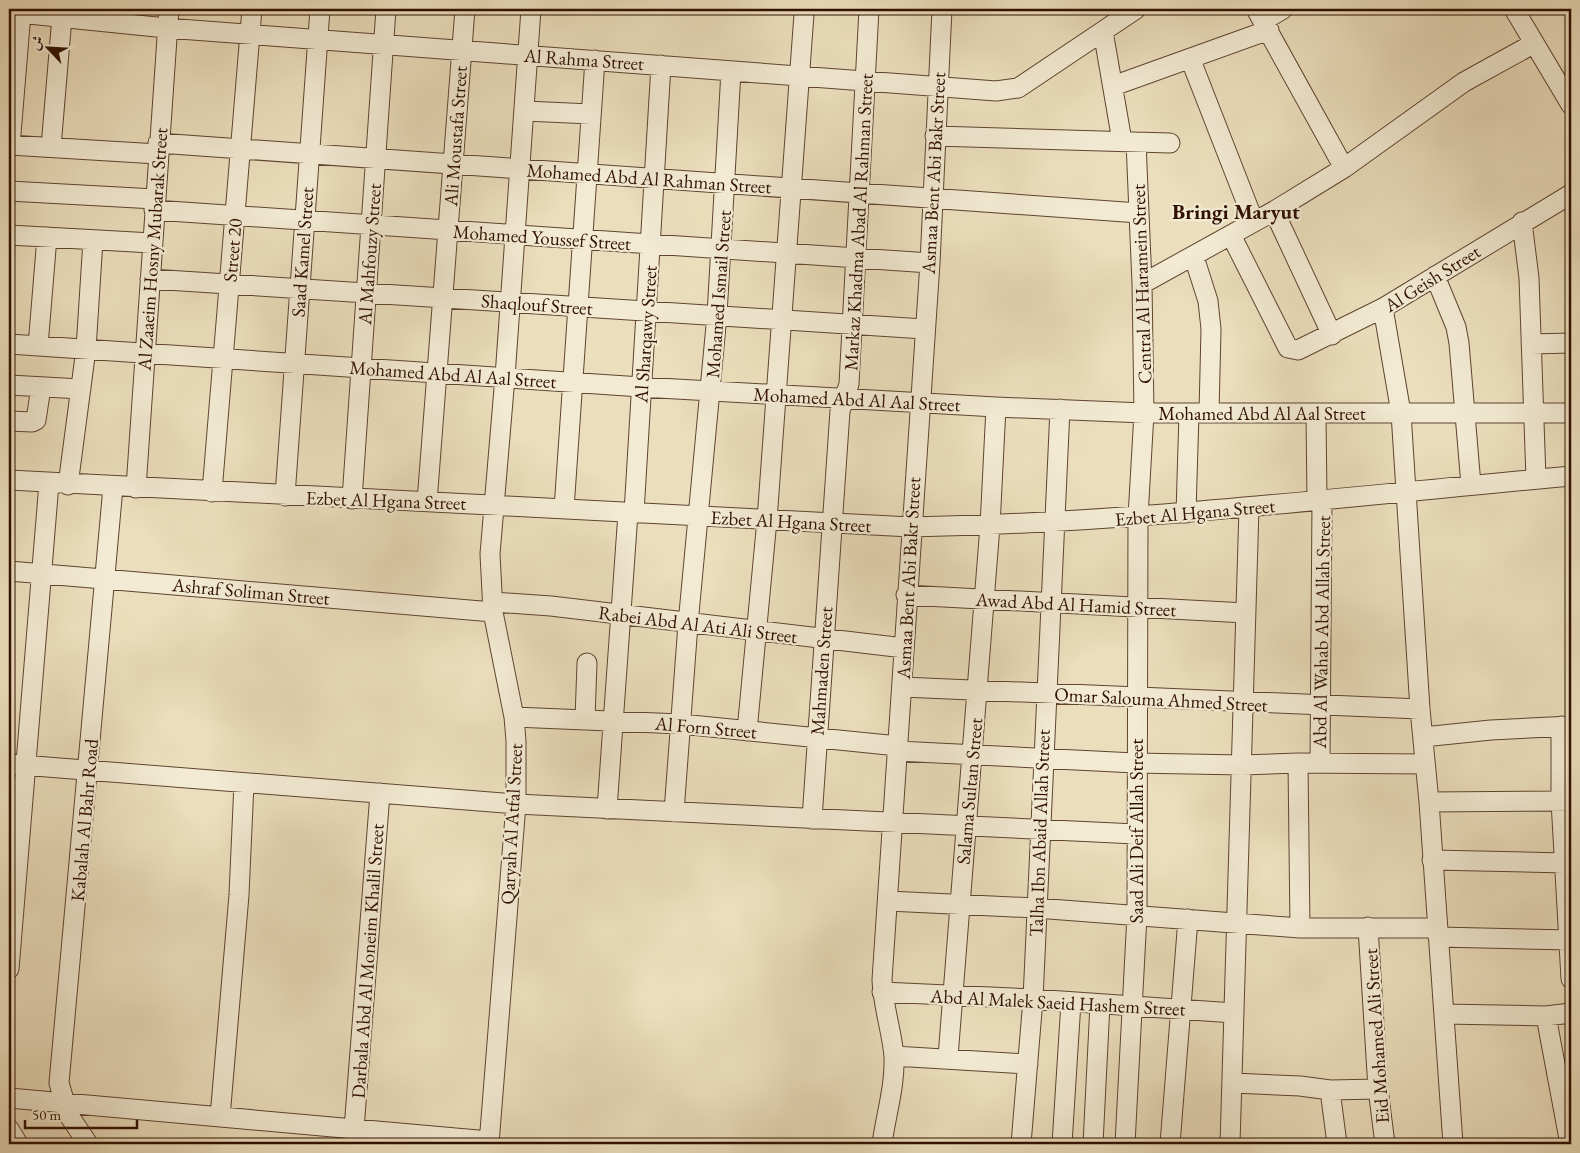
<svg xmlns="http://www.w3.org/2000/svg" width="1580" height="1153" font-family="'EB Garamond',Amiri,serif">
  <style>
    .lines { fill: none; stroke-linecap: round; stroke-linejoin: round }
    .minor-casing { stroke: #5f4430; stroke-width: 21 }
    .minor { stroke: #f2ead3; stroke-width: 19 }
    .labels { text-anchor: middle; stroke-width: 4.5; stroke-linejoin: round; paint-order: stroke }
    .street-label { font-size: 19px; fill: #301002; stroke: #f2ead3 }
    .quarter-label { font-size: 21px; font-weight: bold; fill: #301002; stroke: #f2ead3 }
  </style>
  <rect width="100%" height="100%" fill="#ebdebc"/>
  <filter id="stains"><feTurbulence type="fractalNoise" baseFrequency=".004" numOctaves="4"/><feColorMatrix values="0 0 0 0 .2 0 0 0 0 .09 0 0 0 0 .02 0 0 0 .5 -.17"/></filter>
  <radialGradient id="worn" r=".72"><stop offset=".6" stop-color="#630" stop-opacity="0"/><stop offset="1" stop-color="#630" stop-opacity=".3"/></radialGradient>
  <g class="lines">
    <defs>
      <path id="minor" d="M1256 9 1344 168
        M1514 9 1571 105
        M9 12 166 28 996 91 1018 88 1136 9
        M1263 21 1283 9
        M1103 31 1122 141
        M1190 58 1254 222
        M1113 86 1269 30
        M525 111 591 114
        M935 136 1170 143
        M158 143 1139 213
        M9 145 158 154
        M10 146 21 13
        M51 147 62 17
        M9 191 155 199
        M154 210 930 263
        M1274 211 1332 335
        M1522 222 1529 278 1536 479
        M9 235 152 243
        M1231 235 1288 348 1298 350 1383 308 1571 194
        M1194 257 1208 301 1211 329 1209 413
        M1435 276 1456 327 1459 343 1471 485
        M150 279 924 329
        M1142 284 1274 211 1344 168 1464 82 1533 44
        M1383 308 1401 413 1420 709 1429 802 1453 1144
        M9 344 641 387 996 407 1144 413H1571
        M1531 344 1571 343
        M38 346 47 237
        M9 385 81 389
        M1316 414 1317 501
        M9 421 32 422 36 420 41 387
        M9 480 911 527C1132 523 1351 496 1571 476
        M68 485 86 349 93 240
        M136 488 169 9
        M212 492 252 9
        M285 496 320 9
        M352 499 386 9
        M427 502 465 9
        M564 509 595 60
        M634 513 661 65
        M1186 513 1189 413
        M9 571 493 612
        M906 595 1246 613
        M493 602 551 606 904 648
        M902 687 1420 709
        M514 717 681 724 898 746
        M585 719 587 663
        M1561 726V801L1571 979
        M747 731 767 520 804 14
        M1423 737 1491 730 1571 726
        M897 751 1135 763 1242 765 1298 763 1425 764
        M1298 763 1300 928
        M1320 763 1322 501
        M9 764 516 804 1136 834
        M1429 802 1571 801
        M607 809 628 513
        M674 812 688 624 717 315 731 71
        M812 819 840 411 849 384 869 9
        M1432 860 1565 863
        M888 901 1036 908 1300 928H1437
        M1368 927 1378 1089 1385 1144
        M1438 937 1571 940
        M9 969 49 483
        M882 992 1033 999 1234 1013
        M1444 1014 1546 1016 1571 1013
        M1546 1016 1570 1144
        M894 1056 1028 1064
        M948 1057 990 526 996 407
        M1233 1083 1300 1086 1330 1090 1378 1089
        M1330 1090 1337 1144
        M9 1098 489 1141
        M220 1117 239 895 244 783
        M9 1129 18 1144
        M354 1129 380 793
        M88 1144 68 1114 59 1083 113 487
        M489 1144 516 804V741L514 717 493 612 490 554 505 377 531 9
        M882 1144C886 1114 895 1087 894 1057 892 1031 883 1007 882 980L930 263 942 9
        M1021 1144 1033 999 1060 409
        M1062 1144 1071 1002
        M1093 1144 1100 1004
        M1125 1144 1137 915 1138 517 1144 413 1142 284 1136 142
        M1170 1144 1188 919
        M1230 1144 1249 508"/>
    </defs>
    <use href="#minor" class="minor-casing"/>
    <use href="#minor" class="minor"/>
  </g>
  <g class="labels">
    <g class="street-label">
      <text transform="translate(584 59) rotate(4)" y="7">Al Rahma Street</text>
      <text transform="translate(455 136) rotate(-86)" y="7">Ali Moustafa Street</text>
      <text transform="translate(933 173) rotate(-87)" y="7">Asmaa Bent Abi Bakr Street</text>
      <text transform="translate(649 178) rotate(4)" y="7">Mohamed Abd Al Rahman Street</text>
      <text transform="translate(858 222) rotate(-87)" y="7">Markaz Khadma Abad Al Rahman Street</text>
      <text transform="translate(542 237) rotate(4)" y="7">Mohamed Youssef Street</text>
      <text transform="translate(152 249) rotate(-86)" y="7">Al Zaaeim Hosny Mubarak Street</text>
      <text transform="translate(232 250) rotate(-85)" y="7">Street 20</text>
      <text transform="translate(302 252) rotate(-86)" y="7">Saad Kamel Street</text>
      <text transform="translate(369 254) rotate(-86)" y="7">Al Mahfouzy Street</text>
      <text transform="translate(1432 278) rotate(-32)" y="7">Al Geish Street</text>
      <text transform="translate(1141 284) rotate(-92)" y="7">Central Al Haramein Street</text>
      <text transform="translate(718 294) rotate(-86)" y="7">Mohamed Ismail Street</text>
      <text transform="translate(537 304) rotate(4)" y="7">Shaqlouf Street</text>
      <text transform="translate(645 334) rotate(-86)" y="7">Al Sharqawy Street</text>
      <text transform="translate(453 374) rotate(4)" y="7">Mohamed Abd Al Aal Street</text>
      <text transform="translate(857 399) rotate(3)" y="7">Mohamed Abd Al Aal Street</text>
      <text x="1262" y="420">Mohamed Abd Al Aal Street</text>
      <text transform="translate(386 500) rotate(2)" y="7">Ezbet Al Hgana Street</text>
      <text transform="translate(1195 512) rotate(-5)" y="7">Ezbet Al Hgana Street</text>
      <text transform="translate(791 521) rotate(3)" y="7">Ezbet Al Hgana Street</text>
      <text transform="translate(908 578) rotate(-87)" y="7">Asmaa Bent Abi Bakr Street</text>
      <text transform="translate(251 591) rotate(5)" y="7">Ashraf Soliman Street</text>
      <text transform="translate(1076 604) rotate(3)" y="7">Awad Abd Al Hamid Street</text>
      <text transform="translate(698 624) rotate(7)" y="7">Rabei Abd Al Ati Ali Street</text>
      <text transform="translate(1321 632) rotate(-89)" y="7">Abd Al Wahab Abd Allah Street</text>
      <text transform="translate(821 671) rotate(-86)" y="7">Mahmaden Street</text>
      <text transform="translate(1161 699) rotate(3)" y="7">Omar Salouma Ahmed Street</text>
      <text transform="translate(706 727) rotate(5)" y="7">Al Forn Street</text>
      <text transform="translate(969 791) rotate(-85)" y="7">Salama Sultan Street</text>
      <text transform="translate(84 820) rotate(-85)" y="7">Kabalah Al Bahr Road</text>
      <text transform="translate(511 824) rotate(-87)" y="7">Qaryah Al Atfal Street</text>
      <text transform="translate(1136 831) rotate(-90)" y="7">Saad Ali Deif Allah Street</text>
      <text transform="translate(1039 833) rotate(-88)" y="7">Talha Ibn Abaid Allah Street</text>
      <text transform="translate(367 961) rotate(-86)" y="7">Darbala Abd Al Moneim Khalil Street</text>
      <text transform="translate(1058 1002) rotate(3)" y="7">Abd Al Malek Saeid Hashem Street</text>
      <text transform="translate(1376 1036) rotate(-94)" y="7">Eid Mohamed Ali Street</text>
    </g>
    <g class="quarter-label">
      <text x="1236" y="219">Bringi Maryut</text>
    </g>
  </g>
  <rect width="1580" height="1153" fill="none" stroke="#ebdebc" stroke-width="30"/>
  <rect x="10" y="10" width="1560" height="1133" fill="none" stroke="#301002" stroke-width="2.5"/>
  <rect x="15" y="15" width="1550" height="1123" fill="none" stroke="#301002"/>
  <g transform="translate(48 48) rotate(295)" stroke="#f2ead3" stroke-width="4" paint-order="stroke">
  <path d="M0-4L9 19L0 12L-9 19Z" fill="#301002"/>
  <text y="-8" font-size="14" font-weight="bold" text-anchor="middle" fill="#301002">ش</text>
  </g>
  <path d="M25 1120v8h112v-8" fill="none" stroke="#301002" stroke-width="2.5"/>
  <text x="32" y="1120" font-size="15" fill="#301002" stroke="#f2ead3" stroke-width="4" paint-order="stroke">50 m</text>
  <rect width="100%" height="100%" filter="url(#stains)"/>
  <rect width="100%" height="100%" fill="url(#worn)"/>
</svg>
